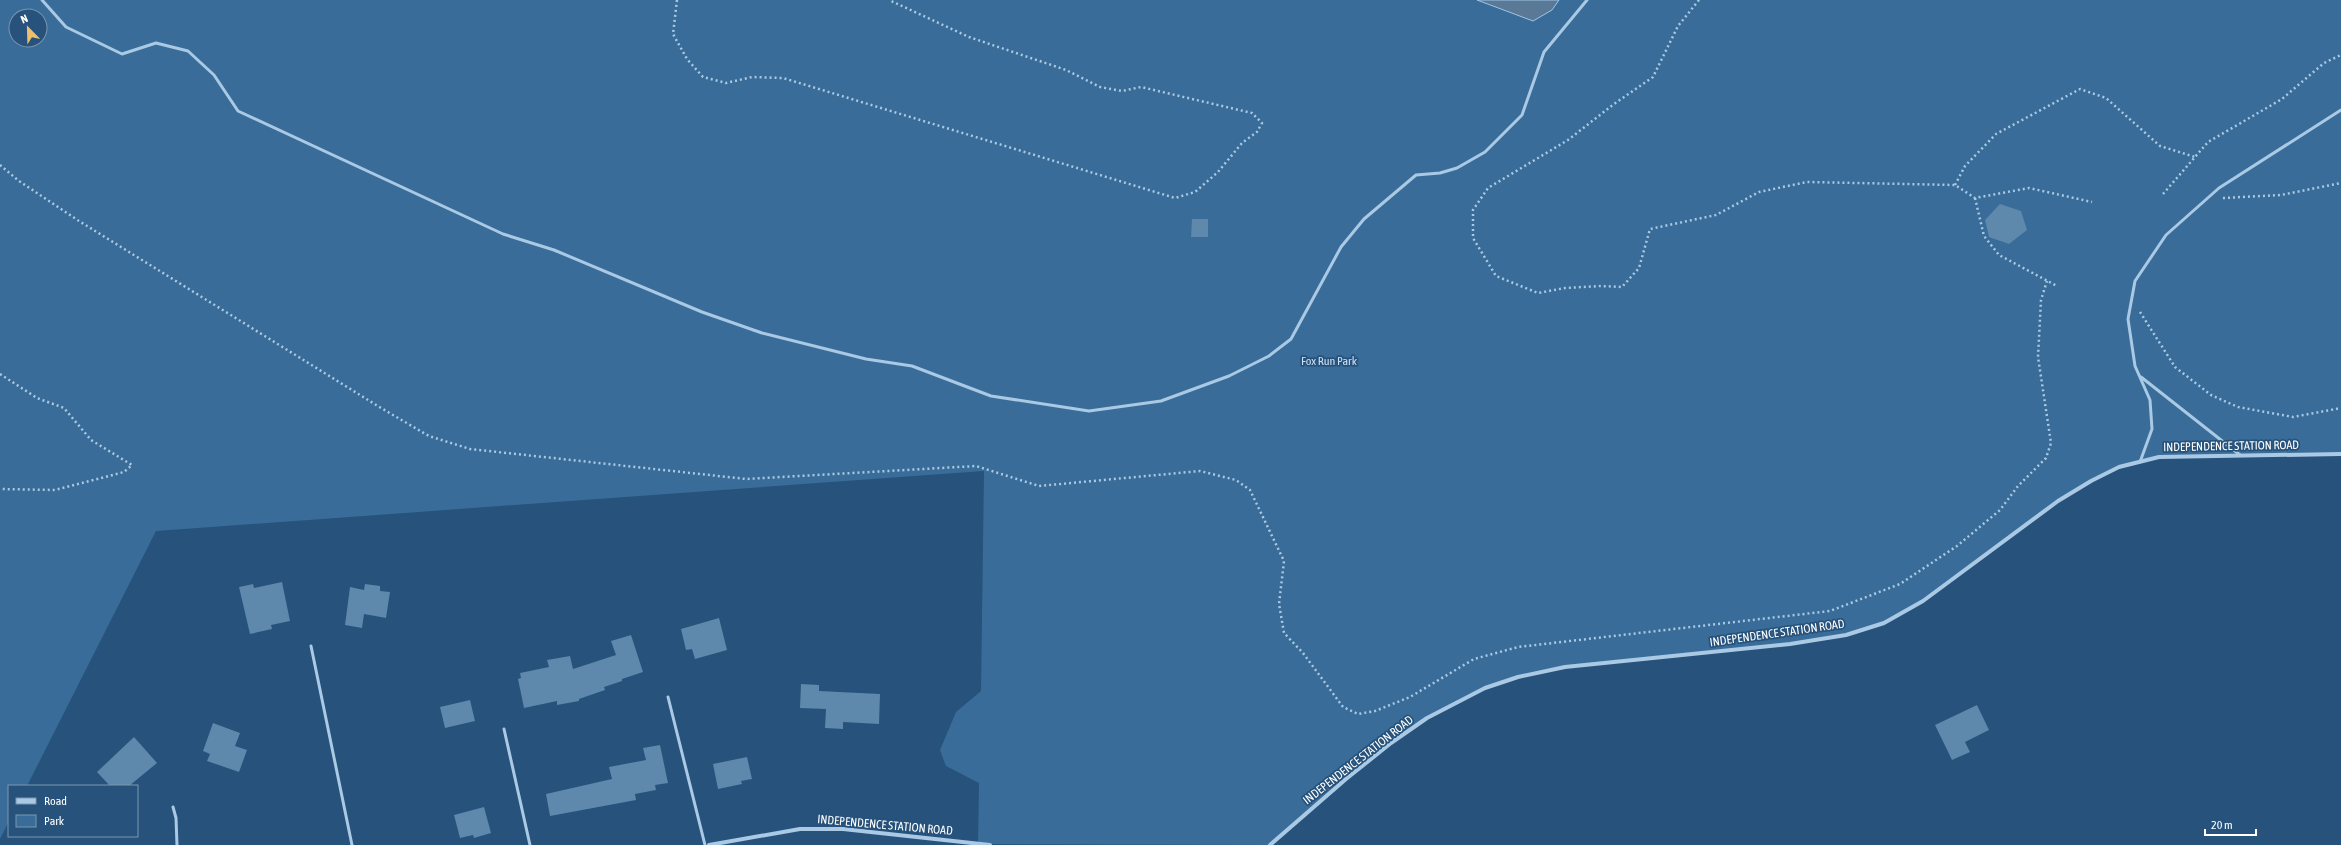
<svg xmlns="http://www.w3.org/2000/svg" width="2341" height="845" font-family="'Asap Condensed',sans-serif">
  <style>
    .green { fill: #396c98; fill-rule: evenodd }
    .water { fill: #597996; stroke: #9ec5e5 }
    .building { fill: #5e88ac }
    .lines { fill: none; stroke-linecap: round; stroke-linejoin: round }
    .path { stroke: #a9c9e4; stroke-width: 2.5; stroke-dasharray: 2 3; stroke-linecap: butt }
    .service { stroke: #a9c9e4; stroke-width: 3 }
    .minor { stroke: #a9c9e4; stroke-width: 4 }
    .labels { text-anchor: middle; stroke-width: 3.5; stroke-linejoin: round; paint-order: stroke }
    .park-label { font-size: 12px; fill: #cce1f3; stroke: #26527b }
    .street-label { font-size: 12px; fill: #fff; stroke: #26527b }
  </style>
  <rect width="100%" height="100%" fill="#26527b"/>
  <path class="green" d="M0 0H2341V454L2159 457 2119 467 2058 501 1923 601 1884 623 1846 635 1790 644 1565 667 1518 677 1485 688 1427 718 1391 743 1270 845 978 844 979 783 946 766 940 750 956 712 981 691 984 471 156 531 27 786H9V821L0 839ZM16 16H40V40H16Z"/>
  <path class="water" d="M1477 0H1559L1552 10 1533 21Z"/>
  <path class="building" d="M2000 204 2021 211 2027 230 2009 244 1989 237 1985 220Z
    M1192 219H1208V237H1191Z
    M282 582 290 621 271 625 272 629 250 634 239 587 253 584 254 588Z
    M365 584 380 586V591L390 592 386 618 364 614 362 628 345 625 350 587 364 590Z
    M719 618 727 650 695 659 692 649 686 650 681 629Z
    M631 635 643 672 622 679V681L604 687 605 690 579 699V701L557 705V701L524 708 518 679 521 678 520 673 549 667 547 660 570 656 573 669 616 655 611 641Z
    M801 684 819 685V691L880 694 879 724 843 722V729L825 728 826 709 800 708Z
    M470 700 475 721 445 728 440 707Z
    M1977 705 1989 730 1965 742 1970 752 1952 760 1935 725Z
    M213 723 240 733 235 746 247 750 239 772 207 761 210 754 203 751Z
    M134 737 157 763 129 786H110L97 772Z
    M660 745 668 783 655 785 656 790 635 794 636 800 550 816 546 794 612 779 609 767 646 760 643 748Z
    M747 757 752 779 741 781 742 784 718 789 713 764Z
    M484 807 491 833 474 838 473 835 460 838 454 815Z"/>
  <g class="lines">
    <path class="path" d="M677 0 673 34 687 59 703 77 726 83 752 77 783 78 1175 198 1195 192 1218 172 1242 143 1257 132 1262 123 1252 113 1141 87 1122 91 1100 87 1066 70 969 37 889 0
      M1699 0 1678 26 1653 77 1614 104 1568 140 1488 188 1473 210V238L1496 276 1538 293 1565 288 1601 286 1622 287 1639 268 1650 229 1716 215 1759 192 1807 182 1955 185 1975 198 2029 188 2092 202
      M0 165 19 181 79 221 381 408 429 436 470 449 746 479 976 466 1039 486 1200 471 1236 480 1250 490 1284 561 1279 604 1284 633 1303 653 1343 707 1358 714 1375 711 1410 697 1474 659 1518 647 1830 611 1900 584 1957 546 2000 510 2018 486 2046 458 2051 443 2038 357 2041 300 2047 281
      M1955 185 1965 166 1996 134 2080 89 2106 98 2160 146 2195 157
      M2163 194 2208 142 2282 99 2324 63 2341 55
      M1975 198 1984 236 1999 255 2057 286
      M2223 198 2281 195 2341 183
      M2140 312 2175 367 2211 395 2238 407 2293 417 2341 408
      M0 374 37 398 64 408 91 440 132 465 124 472 55 490 0 489"/>
    <path class="service" d="M42 0 66 27 122 54 156 43 188 51 214 75 238 111 503 234 554 250 702 312 762 333 866 359 912 366 991 396 1089 411 1161 401 1229 376 1269 356 1291 339 1341 247 1364 219 1416 175 1440 173 1457 168 1485 152 1522 115 1544 52 1587 0
      M2141 377 2240 455
      M2140 462 2152 429 2150 400 2135 366 2128 319 2135 281 2166 235 2219 188 2341 110
      M311 646 352 845
      M668 697 705 845
      M504 729 530 845
      M173 807 176 818 177 845"/>
    <path class="minor" d="M709 845 800 829H843L990 845
      M1270 845 1346 779 1391 743 1427 718 1485 688 1518 677 1565 667 1790 644 1846 635 1884 623 1923 601 2058 501 2091 481 2119 467 2159 457 2341 454"/>
  </g>
  <g class="labels">
    <g class="park-label">
      <text x="1329" y="365">Fox Run Park</text>
    </g>
    <g class="street-label">
      <text transform="translate(2231 446) rotate(-1)" y="4">INDEPENDENCE STATION ROAD</text>
      <text transform="translate(1777 633) rotate(-8)" y="4">INDEPENDENCE STATION ROAD</text>
      <text transform="translate(1358 760) rotate(-38)" y="4">INDEPENDENCE STATION ROAD</text>
      <text transform="translate(885 825) rotate(5)" y="4">INDEPENDENCE STATION ROAD</text>
    </g>
  </g>
  <rect x="8" y="785" width="130" height="52" fill="#26527b" stroke="#7d97b0"/>
  <rect x="16" y="798" width="20" height="6" fill="#a9c9e4" stroke="#7d97b0"/>
  <text x="44" y="805" font-size="12" fill="#ffffff">Road</text>
  <rect x="16" y="815" width="20" height="12" fill="#396c98" stroke="#7d97b0"/>
  <text x="44" y="825" font-size="12" fill="#ffffff">Park</text>
  <g transform="translate(28 28) rotate(337)"><circle r="19" fill="#26527b" stroke="#7d97b0"/>
  <path d="M0-3L7 15L0 10L-7 15Z" fill="#edbe6e"/>
  <text y="-6" font-size="11" font-weight="bold" text-anchor="middle" fill="#ffffff">N</text>
  </g>
  <path d="M2205 829v6h51v-6" fill="none" stroke="#ffffff" stroke-width="2"/>
  <text x="2211" y="829" font-size="12" fill="#ffffff" stroke="#26527b" stroke-width="3" paint-order="stroke">20 m</text>
</svg>
